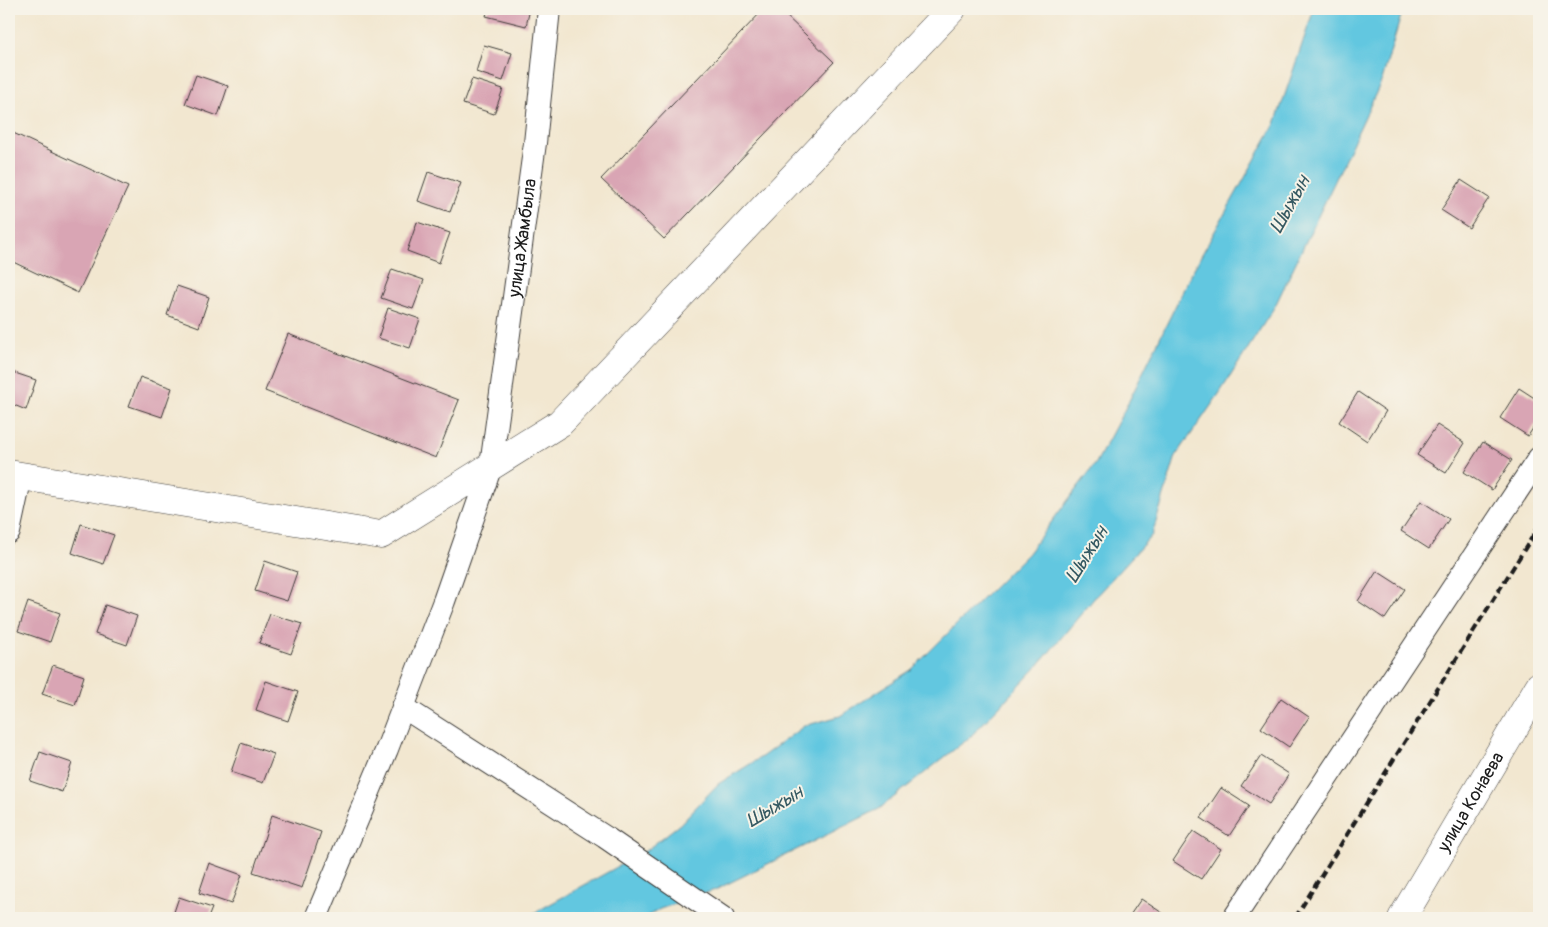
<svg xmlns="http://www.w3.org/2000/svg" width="1548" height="927" font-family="Pangolin,sans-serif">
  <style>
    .water { fill: #62c7e0; stroke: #3f727e }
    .building { fill: #d9a5b4 }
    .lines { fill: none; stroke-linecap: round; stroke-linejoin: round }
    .street-casing { stroke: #3c3a37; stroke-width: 24 }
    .secondary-casing { stroke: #3c3a37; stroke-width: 29 }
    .street { stroke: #fff; stroke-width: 22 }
    .secondary { stroke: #fff; stroke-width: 28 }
    .rail { stroke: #1c1c1c; stroke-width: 4; stroke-dasharray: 8 4; stroke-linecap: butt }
    .labels { text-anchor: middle; stroke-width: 4; stroke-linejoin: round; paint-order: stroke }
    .street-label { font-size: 18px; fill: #1c1c1c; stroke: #f7f3e8 }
    .water-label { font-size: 19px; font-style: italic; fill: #345861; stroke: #f7f3e8 }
  </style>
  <rect width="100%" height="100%" fill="#f7f3e8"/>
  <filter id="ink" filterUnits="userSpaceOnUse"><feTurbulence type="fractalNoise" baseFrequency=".02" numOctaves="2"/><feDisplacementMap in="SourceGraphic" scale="10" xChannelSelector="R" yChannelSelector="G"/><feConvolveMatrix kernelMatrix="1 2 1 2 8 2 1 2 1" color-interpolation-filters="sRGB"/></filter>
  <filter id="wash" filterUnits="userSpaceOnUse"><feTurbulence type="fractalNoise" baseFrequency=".0096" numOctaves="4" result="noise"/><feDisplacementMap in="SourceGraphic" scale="20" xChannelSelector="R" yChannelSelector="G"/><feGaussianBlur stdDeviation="1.12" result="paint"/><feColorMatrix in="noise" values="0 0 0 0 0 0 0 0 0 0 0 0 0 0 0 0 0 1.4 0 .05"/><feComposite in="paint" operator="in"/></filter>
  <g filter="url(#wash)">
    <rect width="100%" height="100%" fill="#f2e7d0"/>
    <path class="water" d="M1314 9H1403L1382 80 1334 183 1275 306 1219 394 1176 456 1152 535 1097 595 1036 668 970 737 879 809 715 890 660 909 644 918H525L644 852 680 824 718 784 763 756 804 726 840 716 911 670 1028 553 1096 463 1128 403 1192 272 1275 124Z"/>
    <g id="blocks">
      <path class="building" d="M488 9H530L526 26 486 16Z
        M764 9H779L834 62 664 239 601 179Z
        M484 45 512 53 503 81 476 72Z
        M196 75 228 86 218 116 185 104Z
        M472 79 503 89 494 114 463 104Z
        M9 131 128 187 78 293 9 260Z
        M428 172 461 183 450 212 418 201Z
        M1461 180 1489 198 1469 228 1441 210Z
        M417 222 450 233 439 263 407 251Z
        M392 269 424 280 413 309 381 298Z
        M177 286 209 297 199 327 167 315Z
        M388 308 420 319 410 348 378 338Z
        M288 334 459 400 436 458 265 391Z
        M9 371 36 380 26 410 9 403Z
        M140 377 172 388 162 417 129 406Z
        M1519 388 1539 401V419L1528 436 1500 418Z
        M1358 392 1386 411 1367 441 1339 422Z
        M1437 425 1465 443 1446 473 1417 455Z
        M1483 442 1512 460 1492 490 1464 472Z
        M1421 501 1449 519 1429 549 1401 531Z
        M81 524 114 535 103 564 72 553Z
        M265 561 297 572 287 601 255 591Z
        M1377 571 1405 589 1385 619 1358 601Z
        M28 602 60 613 50 642 18 631Z
        M105 605 137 616 127 645 95 634Z
        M270 614 302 624 291 654 259 643Z
        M53 665 84 676 75 705 42 694Z
        M266 681 298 692 288 721 256 710Z
        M1281 698 1309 717 1289 747 1261 728Z
        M241 743 274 754 263 783 231 772Z
        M40 752 72 763 62 792 30 781Z
        M1261 756 1289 774 1269 804 1241 786Z
        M1221 788 1249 806 1229 836 1201 818Z
        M272 815 321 832 302 888 253 872Z
        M1193 831 1221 849 1201 879 1173 861Z
        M209 863 242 875 231 904 199 893Z
        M179 897 212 908 208 918H172Z
        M1141 899 1170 918H1128Z"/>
    </g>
  </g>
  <g filter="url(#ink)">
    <use href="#blocks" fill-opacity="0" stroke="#3c3a37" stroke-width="1"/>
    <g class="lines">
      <defs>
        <g id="street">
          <path d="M9 532 21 476"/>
          <path d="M403 707 605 837 723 918"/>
          <path id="s1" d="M316 918 387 749 444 601 491 466 535 143 549 9"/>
          <path d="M1234 918 1539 458"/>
        </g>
        <g id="secondary">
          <path d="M9 474 381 535 560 423 952 9"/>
          <path id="s2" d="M1402 918 1539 686"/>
        </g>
      </defs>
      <use href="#street" class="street-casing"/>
      <use href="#secondary" class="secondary-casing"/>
      <use href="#street" class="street"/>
      <use href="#secondary" class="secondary"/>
      <path class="rail" d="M1295 918 1539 526"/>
    </g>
  </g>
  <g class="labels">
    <g class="street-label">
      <text dy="6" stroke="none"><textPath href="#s1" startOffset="715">улица Жамбыла</textPath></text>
      <text dy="6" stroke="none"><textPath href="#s2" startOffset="135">улица Конаева</textPath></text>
    </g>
    <g class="water-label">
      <text transform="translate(1289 204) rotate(-61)" y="7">Шыжын</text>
      <text transform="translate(1086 554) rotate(-58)" y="7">Шыжын</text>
      <text transform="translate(774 806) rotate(-31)" y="7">Шыжын</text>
    </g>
  </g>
  <rect width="1548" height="927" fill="none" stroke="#f7f3e8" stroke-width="30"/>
</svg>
